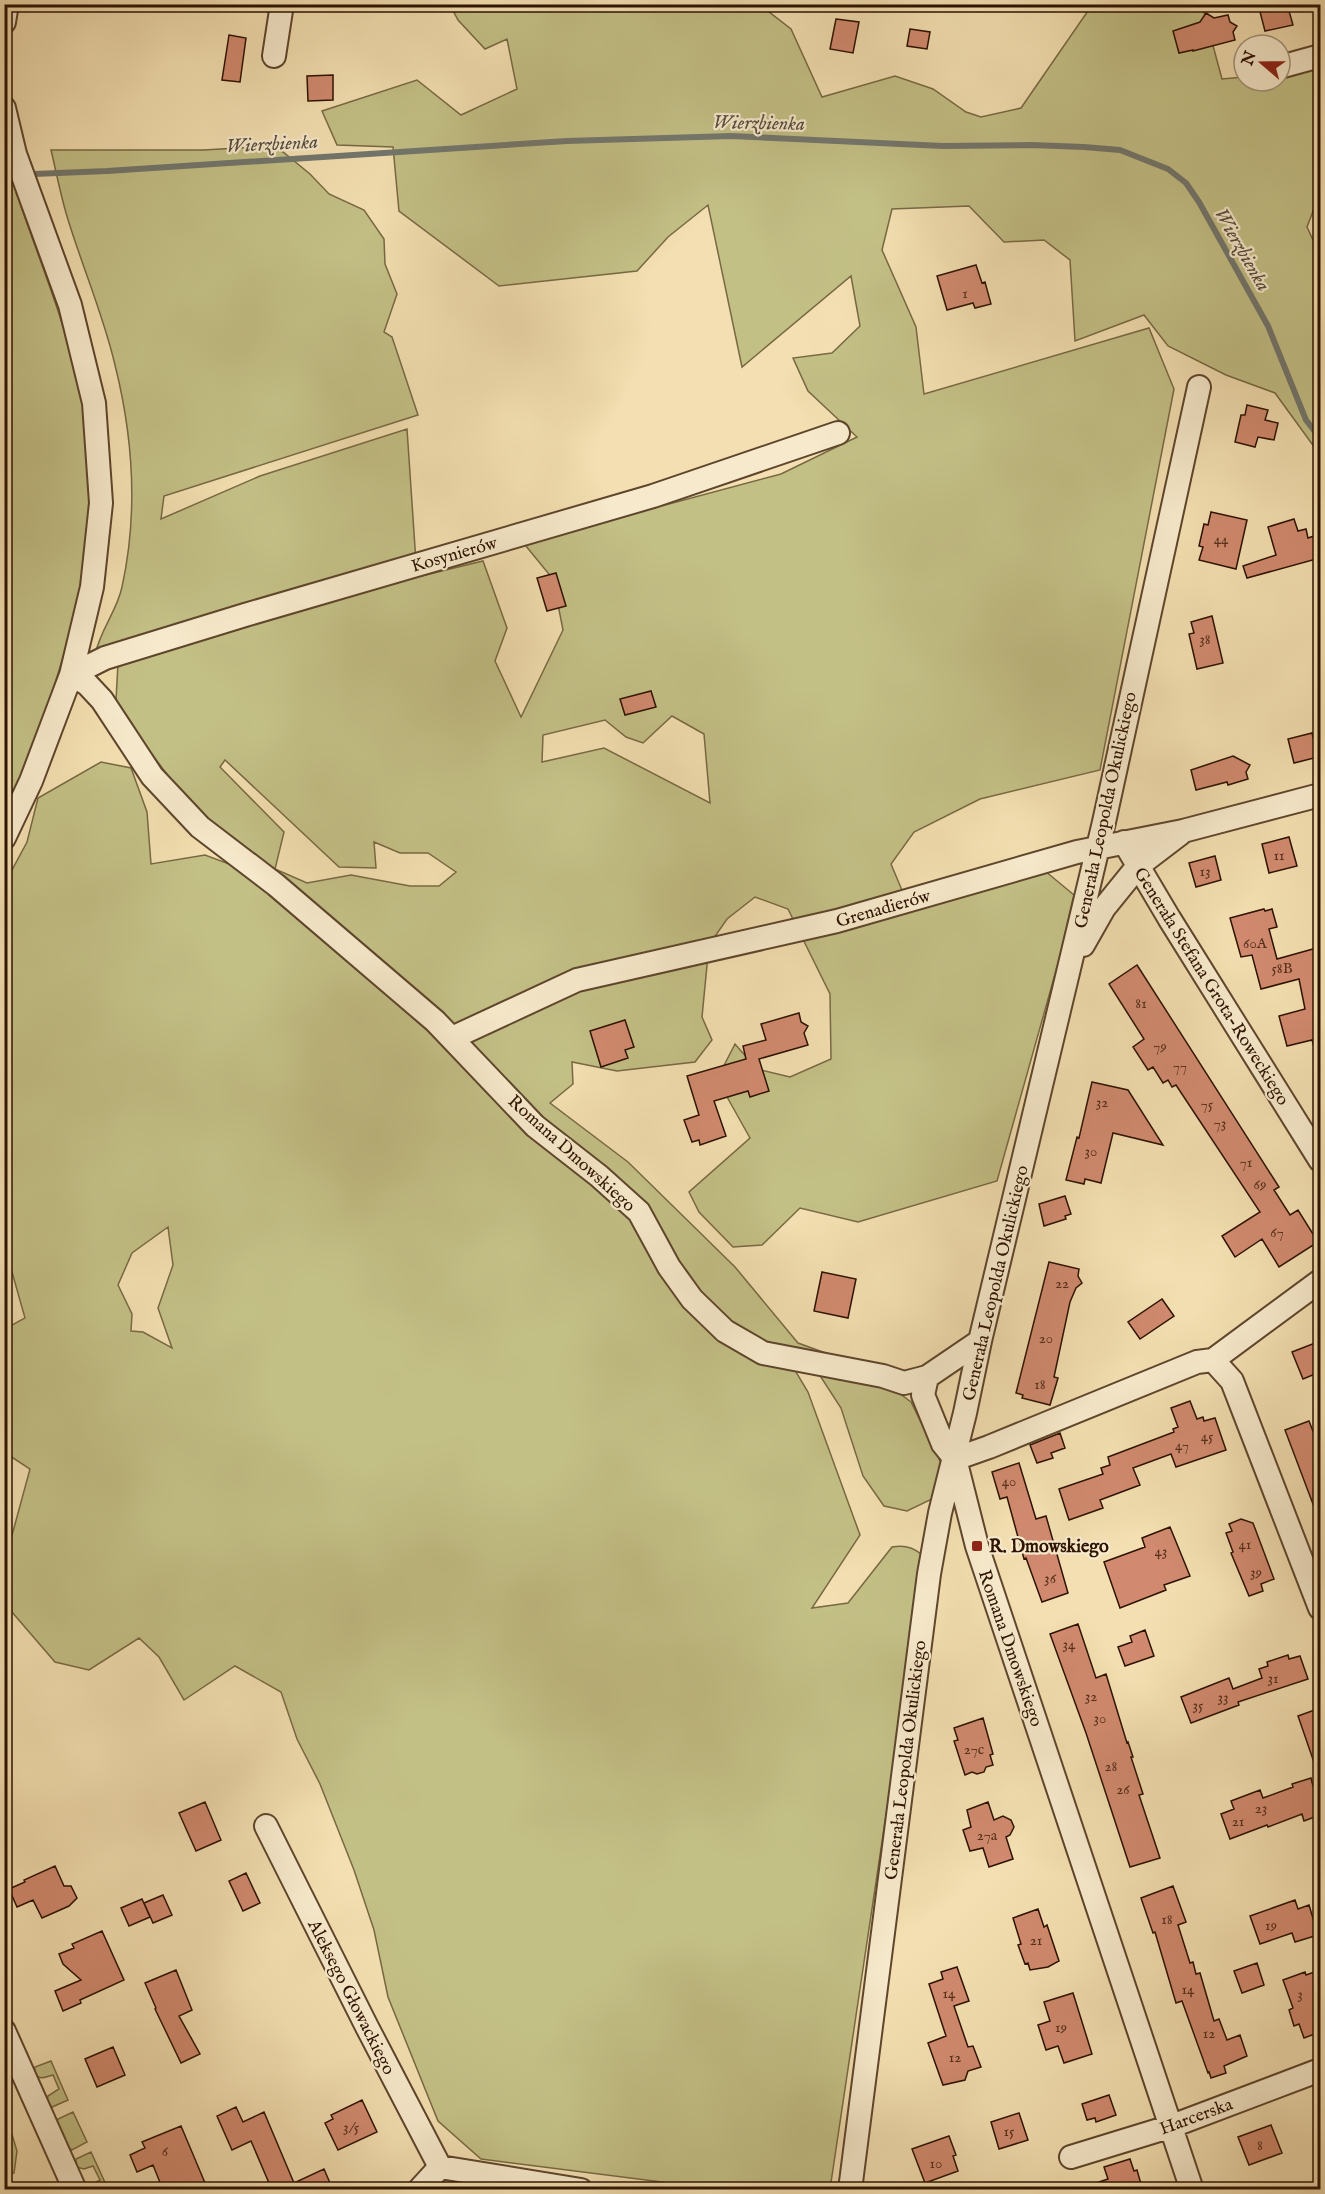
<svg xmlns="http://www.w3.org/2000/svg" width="1325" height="2194" font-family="'IM FELL English',serif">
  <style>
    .green { fill: #c3c086; stroke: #786943; stroke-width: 1.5; fill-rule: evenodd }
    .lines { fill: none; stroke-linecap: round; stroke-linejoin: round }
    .stream { stroke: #73776e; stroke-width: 6 }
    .building { fill: #d18a6f; stroke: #2d1200; stroke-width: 1.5 }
    .minor-casing { stroke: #5e452c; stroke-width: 26 }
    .minor { stroke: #f7eacc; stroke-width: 22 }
    .poi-dot { fill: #8f2418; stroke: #f7eacc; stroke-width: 2 }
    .labels { text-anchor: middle; stroke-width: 4.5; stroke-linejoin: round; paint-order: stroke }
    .number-label { font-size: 15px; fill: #56301c }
    .street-label { font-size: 18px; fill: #2d1200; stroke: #f7eacc }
    .poi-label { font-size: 18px; font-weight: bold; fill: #2d1200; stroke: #f7eacc; text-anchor: start }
    .water-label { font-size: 20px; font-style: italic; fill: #564d40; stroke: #f7eacc }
  </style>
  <rect width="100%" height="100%" fill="#f3dfb1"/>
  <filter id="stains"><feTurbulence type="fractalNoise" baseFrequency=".00333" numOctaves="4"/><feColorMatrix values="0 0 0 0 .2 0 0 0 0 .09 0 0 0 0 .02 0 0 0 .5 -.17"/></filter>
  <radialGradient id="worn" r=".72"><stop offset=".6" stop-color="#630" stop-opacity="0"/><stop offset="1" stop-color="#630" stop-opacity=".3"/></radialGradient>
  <path class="green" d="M450 5H760L791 29 822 97 895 76 933 89 966 112 981 117 1021 108 1092 5H1202L1222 79 1244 77V81H1280V73L1320 68V193L1307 227 1320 255V455L1275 393 1226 375 1168 346 1144 315 1075 341 1070 260 1044 240 1004 242 969 206 892 209 882 250 916 327 924 394 1149 328 1174 389 1100 770 980 799 914 832 891 864 904 895 1045 871 1074 895 1059 960 997 1181 858 1222 800 1208 762 1245 733 1247 699 1212 689 1192 750 1138 717 1079 735 1044 757 1069 790 1077 831 1059 830 994 788 909 755 897 727 919 709 945 702 1017 712 1040 695 1062 617 1071 572 1062 573 1084 550 1103 628 1162 735 1267 798 1343 864 1367 911 1402 943 1467 932 1499 907 1511 884 1506 863 1476 841 1408 806 1354 784 1352 808 1392 860 1535 812 1608 848 1603 892 1547C902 1545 913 1547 921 1554L916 1615 830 2189H717L481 2159 438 2121 388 1997 374 1930 354 1870 320 1784 297 1739 281 1692 235 1666 184 1700 159 1657 139 1638 89 1670 55 1662 5 1604V1561L30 1469 4 1452 5 1329 25 1318 12 1272 4 1262 5 883 27 842 38 798 101 762 131 768 147 812 151 864 205 855 253 873 220 829 177 791 171 780 129 723 116 700 118 663 95 655C100 630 117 611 122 587 138 514 133 437 115 365 103 313 81 264 66 213 60 192 56 171 51 150H203L272 146 283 152 310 174 329 194 364 210 384 239 385 264 397 294 384 332 392 337 418 415 164 496 161 519 260 476 407 429 417 577 483 561 507 628 495 661 521 717 563 630 553 579 521 540 570 532 613 515 654 508 781 474 857 437 808 391 793 358 832 353 860 326 851 276 742 367 708 205 668 237 637 271 499 286 399 211 393 147 337 145 322 111 417 80 461 115 517 89 507 39 485 49 458 20ZM672 716 704 734 710 803 604 748 542 762 543 735 605 720 626 737 643 743ZM225 760 339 867 376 868 374 842 400 853H428L456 872 439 886H410L351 875 307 883 275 869 284 832 220 767ZM168 1227 173 1265 158 1308 172 1348 143 1332 131 1331 132 1314 118 1285 132 1253Z
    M4 154C28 236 65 313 81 396 109 542 63 682 4 813Z
    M51 2061 68 2100 52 2107 47 2102 48 2096 59 2089 53 2075C45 2077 40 2081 34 2073L35 2067Z
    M4 2108 17 2151 14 2173H5Z
    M73 2112 87 2142 72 2150 67 2147 56 2123 58 2119Z
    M91 2152 108 2189H88L89 2186 100 2180 93 2166 84 2169 76 2167V2159Z"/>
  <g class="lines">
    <path class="stream" d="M34 174 107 171 567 141 731 136 943 146 1031 145 1084 147 1120 150 1168 169 1186 183 1199 202 1268 326 1306 420 1320 438
      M4 176H9"/>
  </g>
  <path class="building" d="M1258 4H1287L1293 25 1265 31Z
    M1206 13 1214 18 1228 15 1230 22 1237 26 1233 32 1235 40 1193 51V50L1179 53 1173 31 1200 22Z
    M836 19 859 22 853 53 830 49Z
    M910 29 930 32 927 49 907 46Z
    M229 35 246 38 240 82 222 80Z
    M333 75V100L308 101 307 76Z
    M976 265 982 283 985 282 991 304 975 308 973 303 947 310 937 276Z
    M1247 405 1268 410 1265 420 1278 423 1274 440 1258 437 1255 447 1235 442 1241 415H1245Z
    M1211 512 1247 520 1236 569 1199 560 1203 547 1199 546 1204 524 1208 525Z
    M1294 519 1298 531 1306 529 1308 538 1320 534V558L1247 578 1243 566 1276 555 1268 527Z
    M556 573 566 606 547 611 537 578Z
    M1212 616 1223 663 1197 669 1189 634 1194 633 1191 622Z
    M651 691 656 707 625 715 620 699Z
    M1312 733 1318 757 1294 763 1288 739Z
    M1233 756 1250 765 1246 772 1248 779 1228 785 1227 782 1196 790 1191 770Z
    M1289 837 1297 866 1269 873 1262 844Z
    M1215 856 1221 880 1196 887 1189 863Z
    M1264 909 1265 911 1272 909 1277 927 1269 929 1277 959 1320 947V1046L1314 1047 1312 1040 1287 1046 1279 1016 1305 1009 1299 979 1261 989 1252 955 1241 957 1230 918Z
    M1137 965 1279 1187 1274 1190 1290 1215 1298 1210 1318 1242 1279 1267 1262 1239 1235 1257 1222 1236 1260 1212 1176 1085 1172 1087 1168 1080 1163 1083 1153 1067 1148 1070 1133 1047 1144 1039 1109 984Z
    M799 1013 801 1022 808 1026 804 1033 808 1045 759 1059 769 1091 750 1097 748 1091 714 1101 726 1136 700 1145 699 1140 692 1142 684 1120 699 1115 687 1076 746 1059 743 1046 766 1040 761 1024Z
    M625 1020 634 1047 625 1050 628 1058 601 1067 590 1031Z
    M1092 1082 1128 1090 1163 1145 1113 1133 1101 1183 1085 1179 1084 1184 1066 1180 1077 1137 1079 1138Z
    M1065 1196 1071 1214 1065 1216 1066 1219 1044 1226 1039 1204Z
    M1049 1262 1079 1269 1078 1276 1082 1283 1076 1288 1070 1302 1054 1377 1058 1378 1050 1405 1022 1398 1023 1395 1016 1393Z
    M822 1272 856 1279 848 1318 814 1311Z
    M1162 1299 1174 1316 1140 1339 1128 1322Z
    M1320 1341V1372L1303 1379 1292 1352Z
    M1190 1401 1197 1419 1203 1417 1204 1421 1215 1418 1226 1450 1176 1467 1171 1454 1133 1468 1140 1485 1100 1500 1103 1508 1069 1520 1059 1489 1103 1474 1101 1468 1110 1465 1108 1457 1174 1432 1173 1429 1178 1427 1171 1408Z
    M1309 1421 1320 1449 1319 1520 1285 1430Z
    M1060 1433 1065 1448 1051 1453 1053 1458 1037 1463 1030 1445Z
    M1019 1463 1036 1519 1046 1516 1068 1593 1042 1602 1026 1558 1024 1559 1007 1497 1000 1499 992 1472Z
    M1241 1519 1253 1523 1274 1579 1261 1584 1263 1591 1249 1596 1231 1553 1233 1552 1226 1533 1232 1531 1229 1524Z
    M1170 1527 1190 1576 1164 1585 1166 1590 1120 1608 1104 1562 1145 1547 1142 1538Z
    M1078 1624 1096 1678 1106 1674 1127 1743 1128 1742 1133 1757H1131L1143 1794 1139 1795 1160 1858 1130 1867 1086 1733 1050 1634Z
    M1145 1630 1154 1656 1125 1666 1118 1647 1132 1642 1130 1636Z
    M1288 1655 1289 1659 1300 1656 1308 1679 1238 1702 1239 1705 1191 1723 1181 1697 1229 1678 1233 1689 1262 1678 1259 1669 1268 1666 1267 1662Z
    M1320 1708V1773L1318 1774 1298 1716Z
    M983 1718 993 1754 990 1755 993 1765 986 1767 984 1772 977 1774 972 1772 965 1775 954 1741 958 1740 954 1728Z
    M1311 1778 1313 1786 1320 1784V1815L1304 1821 1302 1814 1268 1827 1267 1825 1230 1839 1221 1814 1234 1809 1231 1801 1260 1790 1263 1798 1293 1787 1292 1784Z
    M205 1802 221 1840 196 1851 179 1813Z
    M988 1802 994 1820 1003 1816 1011 1820 1014 1827 1010 1835 1006 1837 1013 1859 989 1867 983 1848 970 1851 963 1830 971 1827 967 1810Z
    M55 1866 64 1886H71L77 1898 69 1906 42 1918 33 1900 17 1907 9 1889 25 1882 24 1880Z
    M246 1873 260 1903 243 1911 229 1881Z
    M1173 1886 1186 1922 1178 1925 1190 1963 1193 1962 1196 1974 1200 1973 1214 2021 1219 2019 1227 2040 1240 2035 1247 2056 1224 2066 1226 2073 1211 2078 1209 2072 1208 2073 1182 2001 1176 2003 1155 1932 1153 1933 1141 1898Z
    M163 1895 172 1915 153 1923 144 1903Z
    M142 1899 150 1917 129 1926 121 1908Z
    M1295 1900 1298 1909 1309 1905 1318 1935 1295 1942 1292 1933 1260 1944 1250 1916Z
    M1038 1909 1044 1927 1047 1925 1059 1961 1048 1967 1030 1970 1028 1963 1025 1964 1018 1945 1021 1944 1013 1918Z
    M102 1931 124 1980 80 2000 81 2003 63 2011 55 1991 81 1980 63 1964 59 1954 74 1948 72 1944Z
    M1257 1963 1264 1985 1242 1993 1234 1971Z
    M957 1967 969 2001 954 2006 968 2047 973 2046 981 2067 968 2071 965 2080 943 2085 928 2043 946 2036 929 1984 943 1979 941 1972Z
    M176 1970 192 2010 179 2016 200 2054 181 2063 155 2009 156 2008 145 1983Z
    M1320 1970V2032L1304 2038 1299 2024 1294 2026 1289 2010 1293 2008 1283 1980 1305 1972 1306 1975Z
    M1073 1993 1092 2054 1064 2063 1058 2046 1046 2050 1038 2025 1050 2021 1044 2002Z
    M113 2047 125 2075 97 2087 85 2059Z
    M1109 2095 1116 2115 1096 2122 1095 2118 1087 2120 1082 2104Z
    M362 2100 377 2132 338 2150 325 2123 333 2119 331 2115Z
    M236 2107 243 2122 264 2112 294 2183 324 2169 333 2190H272L251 2141 232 2150 217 2116Z
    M1019 2113 1028 2140 999 2149 991 2122Z
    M1271 2125 1282 2153 1249 2165 1238 2137Z
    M181 2126 208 2190H163L153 2165 137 2172 130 2155 145 2148 142 2142Z
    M949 2136 956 2155 953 2156 958 2171 925 2183 912 2149Z
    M1130 2159 1134 2171 1137 2170 1141 2184 1125 2190H1095L1093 2184 1108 2179 1104 2167Z"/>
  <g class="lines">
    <defs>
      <path id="minor" d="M4 22 7 4
        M274 56 282 4
        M1280 67 1320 56
        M4 108 15 154 70 305 94 403 101 503 92 587 71 675 31 781 4 838
        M71 675 87 684 102 700 152 776 200 827 276 885 435 1021 535 1126 599 1176 639 1212 669 1267 692 1299 725 1331 763 1353 883 1376 904 1383 927 1377 923 1395 943 1444 955 1459 977 1546 1192 2190
        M71 675 105 658 245 615 653 496 838 433
        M1124 842 1169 918 1320 1160
        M1083 945 1104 908 1138 866 1180 834
        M452 1038 577 980 837 921 1077 852 1183 831 1320 795
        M1213 1360 1320 1281
        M927 1377 980 1341
        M955 1459 989 1447 1197 1362 1213 1360 1232 1381 1320 1608
        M266 1826 367 2027 440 2167
        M4 2031 75 2190
        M1071 2157 1172 2126 1320 2070
        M440 2167 581 2190
        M419 2190 440 2167
        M850 2190 929 1574 940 1513 965 1413 980 1341 1104 822 1199 387"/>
    </defs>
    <use href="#minor" class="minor-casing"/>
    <use href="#minor" class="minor"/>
  </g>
  <rect class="poi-dot" x="971" y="1540" width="12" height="12" rx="3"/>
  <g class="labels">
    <g class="number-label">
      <text x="965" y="298">1</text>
      <text x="1221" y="544">44</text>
      <text x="1205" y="644">38</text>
      <text x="1279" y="860">11</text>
      <text x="1205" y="876">13</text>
      <text x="1255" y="948">60A</text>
      <text x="1282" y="973">58B</text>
      <text x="1141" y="1008">81</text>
      <text x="1160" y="1051">79</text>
      <text x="1180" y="1071">77</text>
      <text x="1102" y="1107">32</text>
      <text x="1207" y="1109">75</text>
      <text x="1220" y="1128">73</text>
      <text x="1091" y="1156">30</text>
      <text x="1246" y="1167">71</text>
      <text x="1260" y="1189">69</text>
      <text x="1277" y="1237">67</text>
      <text x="1062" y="1288">22</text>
      <text x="1046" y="1343">20</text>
      <text x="1040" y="1389">18</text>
      <text x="1207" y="1441">45</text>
      <text x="1182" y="1450">47</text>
      <text x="1009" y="1486">40</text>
      <text x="1245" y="1549">41</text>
      <text x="1161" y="1556">43</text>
      <text x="1256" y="1577">39</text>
      <text x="1050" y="1583">36</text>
      <text x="1069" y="1649">34</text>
      <text x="1273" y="1683">31</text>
      <text x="1091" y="1701">32</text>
      <text x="1223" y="1702">33</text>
      <text x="1198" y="1710">35</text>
      <text x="1100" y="1723">30</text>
      <text x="974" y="1754">27c</text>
      <text x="1111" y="1771">28</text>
      <text x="1123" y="1794">26</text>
      <text x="1261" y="1813">23</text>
      <text x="1238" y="1826">21</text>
      <text x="987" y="1840">27a</text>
      <text x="1167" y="1924">18</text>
      <text x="1271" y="1930">19</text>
      <text x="1036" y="1945">21</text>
      <text x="1188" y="1994">14</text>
      <text x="949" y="1998">14</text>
      <text x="1300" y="1999">3</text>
      <text x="1061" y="2032">19</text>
      <text x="1209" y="2038">12</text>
      <text x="955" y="2062">12</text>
      <text x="351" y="2132">3/5</text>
      <text x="1009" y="2136">15</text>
      <text x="1260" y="2150">8</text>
      <text x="165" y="2156">6</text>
      <text x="936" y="2168">10</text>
    </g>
    <g class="street-label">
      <text transform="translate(454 554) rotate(-16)" y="6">Kosynierów</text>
      <text transform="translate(1105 810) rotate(-78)" y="6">Generała Leopolda Okulickiego</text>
      <text transform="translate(883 908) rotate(-16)" y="6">Grenadierów</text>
      <text transform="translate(1212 986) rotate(58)" y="6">Generała Stefana Grota-Roweckiego</text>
      <text transform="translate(572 1153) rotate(42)" y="6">Romana Dmowskiego</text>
      <text transform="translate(995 1283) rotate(-77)" y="6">Generała Leopolda Okulickiego</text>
      <text transform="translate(1011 1648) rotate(71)" y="6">Romana Dmowskiego</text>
      <text transform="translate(905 1760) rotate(-83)" y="6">Generała Leopolda Okulickiego</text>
      <text transform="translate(352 1997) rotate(63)" y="6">Aleksego Głowackiego</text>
      <text transform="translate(1196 2116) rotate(-20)" y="6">Harcerska</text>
    </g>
    <g class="poi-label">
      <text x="989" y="1552">R. Dmowskiego</text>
    </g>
    <g class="water-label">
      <text transform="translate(759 122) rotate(1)" y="7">Wierzbienka</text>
      <text transform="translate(272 143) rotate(-3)" y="7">Wierzbienka</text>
      <text transform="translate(1243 249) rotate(60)" y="7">Wierzbienka</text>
    </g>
  </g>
  <rect width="1325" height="2194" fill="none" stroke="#f3dfb1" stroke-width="24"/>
  <rect x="6" y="6" width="1313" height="2182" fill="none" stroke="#2d1200" stroke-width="3"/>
  <rect x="12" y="12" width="1301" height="2170" fill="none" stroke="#2d1200" stroke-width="1.5"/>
  <g transform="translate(1262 63) rotate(290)"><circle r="28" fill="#f7eacc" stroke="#a6947a" stroke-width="1.5"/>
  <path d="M0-4.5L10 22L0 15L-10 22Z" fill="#8f2418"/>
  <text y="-9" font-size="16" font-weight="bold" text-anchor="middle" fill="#2d1200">N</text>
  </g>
  <rect width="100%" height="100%" filter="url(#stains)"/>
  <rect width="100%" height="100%" fill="url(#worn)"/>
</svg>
